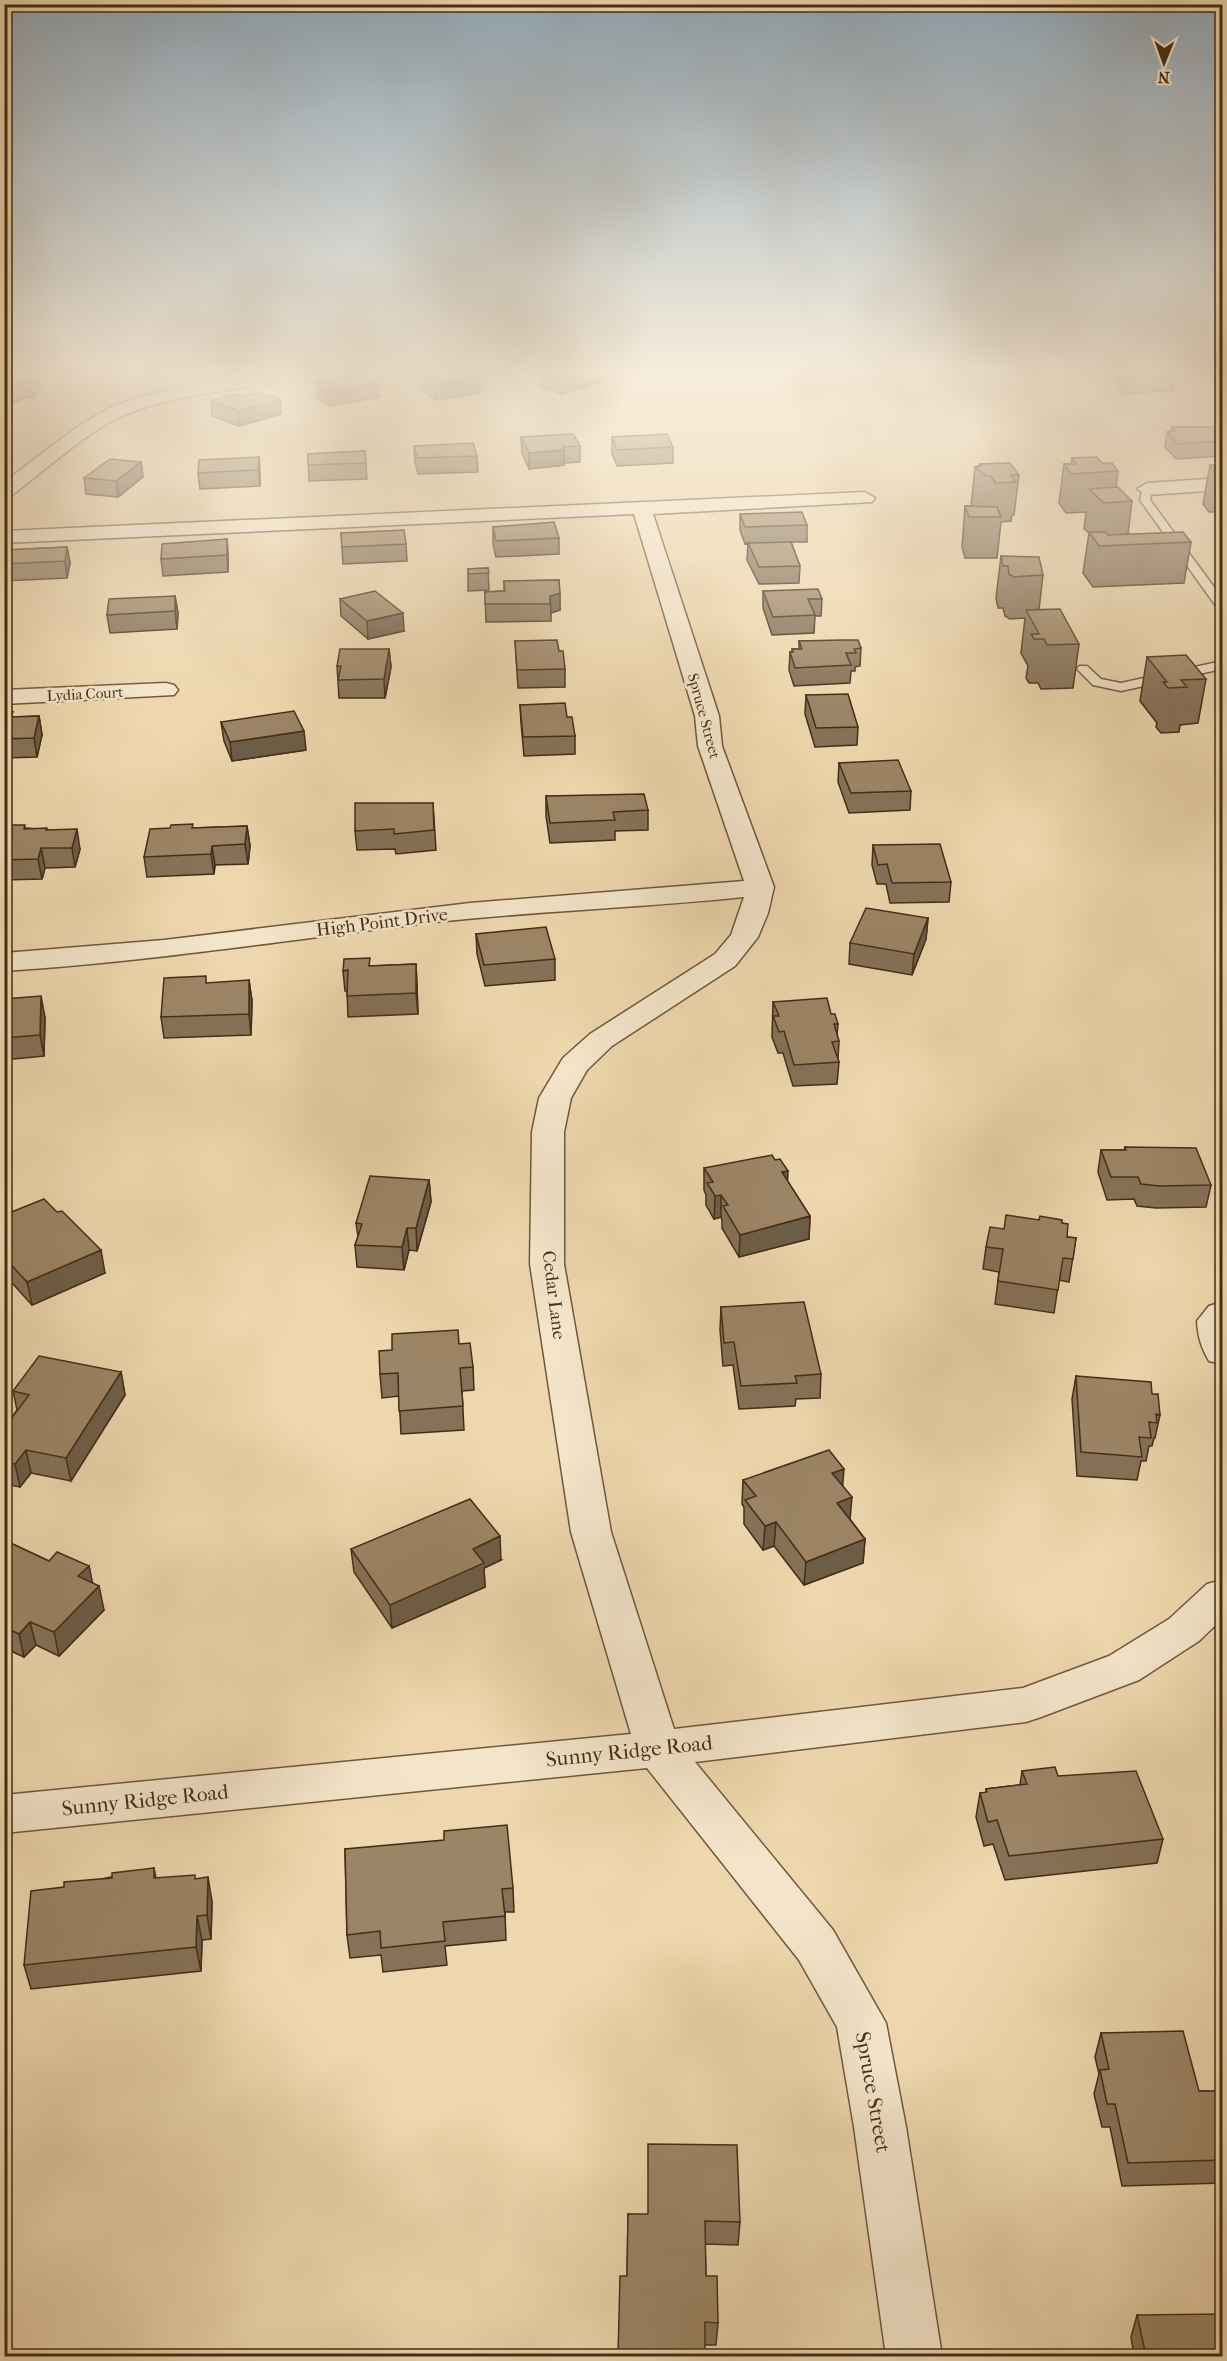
<svg xmlns="http://www.w3.org/2000/svg" width="1227" height="2361" font-family="'IM FELL French Canon',serif">
  <style>
    .lines { fill: none; stroke-linecap: round; stroke-linejoin: round }
    .service-casing { stroke: #6e583d; stroke-width: 3 }
    .minor-casing { stroke: #6e583d; stroke-width: 3 }
    .service { fill: #f4e5ca; fill-rule: evenodd }
    .minor { fill: #f4e5ca; fill-rule: evenodd }
    .wall { fill: #867258; stroke: #442d17; stroke-width: 1.5 }
    .shaded-wall { fill: #6d5d47; stroke: #442d17; stroke-width: 1.5 }
    .building { fill: #9c8566; stroke: #442d17; stroke-width: 1.5 }
    .labels { text-anchor: middle; stroke-width: 5; stroke-linejoin: round; paint-order: stroke }
    .far-street-label { font-size: 15px; fill: #442d17; stroke: #f4e5ca }
    .street-label { font-size: 18px; fill: #442d17; stroke: #f4e5ca }
    .near-street-label { font-size: 21px; fill: #442d17; stroke: #f4e5ca }
  </style>
  <rect width="100%" height="100%" fill="#eed7ae"/>
  <filter id="stains"><feTurbulence type="fractalNoise" baseFrequency=".00333" numOctaves="4"/><feColorMatrix values="0 0 0 0 .2 0 0 0 0 .09 0 0 0 0 .02 0 0 0 .5 -.17"/></filter>
  <radialGradient id="worn" r=".72"><stop offset=".6" stop-color="#630" stop-opacity="0"/><stop offset="1" stop-color="#630" stop-opacity=".3"/></radialGradient>
  <g class="lines">
    <defs>
      <path id="service" d="M1143 487 1152 489 1150 500 1222 598V609H1218L1140 500Z
        M1222 661V669L1121 691 1093 685 1077 669 1079 666H1087L1101 679 1121 683Z"/>
      <path id="minor" d="M275 373H315L306 378C252 387 156 396 110 422 75 442 43 472 11 496L4 498V482C35 460 65 433 97 415 142 388 223 382 275 373Z
        M1222 478V490L1147 495 1137 489 1147 483Z
        M865 492 875 498 872 502 653 514 719 716 722 746 774 887 768 913 758 937 735 966 612 1046 587 1070 571 1098 564 1132V1264L611 1532 674 1729 1023 1688 1109 1656 1169 1619 1207 1584 1222 1580V1619L1199 1641 1139 1680 1041 1717 1026 1722 695 1762 833 1930 886 2023 906 2127 942 2356H886L854 2127 837 2027 799 1960 647 1768 4 1833V1795L631 1734 571 1532 530 1264 532 1132 539 1098 563 1058 590 1034 715 954 731 935 744 897C639 908 533 911 428 923 287 940 147 962 4 971V953L164 940 470 903 744 881 698 746 695 716 634 514 4 543V531Z
        M166 683 174 685 178 690 174 695 4 704V690Z
        M1222 1302V1364L1209 1361C1201 1347 1198 1337 1197 1321L1209 1306Z"/>
    </defs>
    <use href="#service" class="service-casing"/>
    <use href="#minor" class="minor-casing"/>
    <use href="#service" class="service"/>
    <use href="#minor" class="minor"/>
  </g>
  <path class="wall" d="M7 373 40 388 36 391V395L31 398 25 397 12 404 4 403V374Z
    M419 373 480 393 436 400 419 388Z
    M540 373H600V382L561 394 541 387Z
    M1118 373H1172L1176 376 1173 391 1125 393 1117 384Z
    M316 382 379 397 329 406 317 397Z
    M246 396 280 399 281 414 239 426 212 416 211 401Z
    M1172 427H1222V456L1176 459 1165 447 1167 432 1171 431Z
    M521 437 580 446V462L564 463V465L529 469 522 453Z
    M612 437 673 447V463L617 466 612 453Z
    M414 446 477 456 478 472 418 474 415 462Z
    M365 451 367 479 309 481 308 454Z
    M259 457 260 473V486L200 489 198 473Z
    M1072 458 1102 463 1118 471 1116 487 1132 501 1128 534 1191 542 1184 583 1093 587 1083 573 1089 533 1084 529 1086 512 1066 513 1059 503 1064 464H1071Z
    M141 462 143 477 118 497 86 494 84 478Z
    M980 464 1019 475 1014 515H1012L1011 521 1001 522 997 558H965L962 547 965 506H972H971L975 467 979 466Z
    M1210 465H1222V512H1209L1203 504Z
    M740 514 807 525V542H791L800 566 799 583 759 584 747 560 748 543 745 544 740 530Z
    M493 527 559 538V554L496 557 493 544Z
    M341 533 406 544 407 561 343 564Z
    M227 539 228 556V572L163 576 161 559Z
    M67 547 70 563 67 578 4 581V550Z
    M1001 556 1043 575 1039 610 1079 644 1073 688 1041 689 1038 683H1029L1026 678 1028 666 1021 653 1025 618 1010 619 1005 616 1003 608H998L996 598Z
    M488 568 489 590 468 591V569Z
    M559 580 560 610 551 613V621L486 622 485 592 504 591V581Z
    M763 591 822 599 821 616H815L814 633 772 635 763 608Z
    M175 596 178 613 177 629 110 633 107 615Z
    M340 599 404 631 368 639 341 616Z
    M515 641 559 651 565 669V687L518 688Z
    M799 641 861 648 860 666 855 667V671H851L850 683 794 686 789 670 790 652H792V649H799Z
    M389 649 391 667 385 698H339L337 666Z
    M1147 657 1206 679 1198 723 1180 725 1179 732 1161 733 1156 727 1157 723 1140 701Z
    M806 695 858 727 857 745 815 747 805 714Z
    M520 705 567 717 575 736V754L524 756 521 723Z
    M4 713 13 717 39 716 42 735 37 757 4 758Z
    M221 722 306 750 232 761 224 741Z
    M839 763 911 791 910 810 849 813 838 782Z
    M546 796 648 810V830L615 831V840L550 843 546 816Z
    M433 803 436 850 396 854 395 849 357 850 355 831Z
    M4 826 48 830 80 849 75 867 45 868 42 879 4 880Z
    M247 826 250 846 248 864 215 865 214 874 147 877 144 857 193 828Z
    M873 845 951 882 949 902 890 903 886 884H877L872 865Z
    M928 918 926 939 912 975 849 964 850 943Z
    M476 934 555 959V980L485 986 477 954Z
    M416 964 418 1014 348 1017 347 991H345L343 971 370 966Z
    M249 980 252 1001 251 1035 164 1038 161 1017Z
    M4 999 45 1017 44 1056 4 1060Z
    M773 1002 838 1024 837 1035 839 1041 838 1059 839 1062 837 1084 793 1086 783 1053H778L772 1037Z
    M1125 1147 1211 1185 1206 1207 1156 1208 1137 1206 1134 1199 1107 1200 1098 1172 1101 1150H1124Z
    M704 1168 787 1181 810 1216 809 1239 739 1257 722 1228V1220L721 1217 714 1219 706 1205V1195L704 1190Z
    M429 1180 431 1202 417 1251 409 1250 404 1270 357 1267 355 1245 358 1237 356 1223Z
    M4 1215 105 1273 32 1305 4 1274Z
    M1062 1223 1067 1237 1076 1238 1069 1282 1059 1280 1054 1313 995 1304 999 1272 983 1269 986 1247 1004 1229Z
    M721 1307 821 1374 820 1398 796 1399 795 1406 739 1409 733 1365 723 1366 720 1330Z
    M459 1344 473 1367 474 1390 462 1391 464 1430 401 1434 399 1396 382 1398 380 1374Z
    M121 1372 125 1395 71 1481 31 1473 20 1487 4 1484V1428L17 1410 13 1391Z
    M1076 1376 1152 1394 1160 1415 1155 1438H1154L1152 1446H1149L1146 1461H1141L1137 1480 1077 1476 1072 1399Z
    M743 1480 843 1486 850 1519 865 1539 863 1563 804 1585 774 1546 763 1550 744 1524V1507L742 1504Z
    M4 1540 49 1561 89 1566 92 1583 104 1610 59 1656 36 1645 24 1657 4 1648Z
    M351 1549 501 1560 484 1568 485 1587 392 1628 354 1572Z
    M1022 1771 1058 1776 1163 1839 1157 1863 1005 1880 993 1844 984 1846 976 1817 980 1793H986V1789L1020 1785Z
    M345 1849 513 1888 514 1912H505L506 1940 445 1946 447 1965 383 1972 381 1955 350 1958 347 1935Z
    M154 1868 156 1878 196 1879 212 1901 211 1939 202 1940 201 1971 31 1989 24 1965 64 1887Z
    M1101 2033 1199 2091H1222V2183L1122 2186 1110 2127H1102L1094 2094 1099 2074 1095 2057Z
    M628 2214 740 2222 738 2245 705 2244 706 2276 718 2323 716 2345H705L627 2276Z
    M1137 2315 1222 2356H1134L1131 2337Z"/>
  <path class="shaded-wall" d="M582 373H600V382L561 394V379Z
    M38 374 40 388 36 391V395L31 398 28 379Z
    M480 378V393L436 400 435 385Z
    M22 382 25 397 12 404 10 389Z
    M378 383 379 397 329 406 328 391Z
    M280 399 281 414 239 426 238 411Z
    M6 407 9 422 4 425V408Z
    M564 450V465L529 469V453Z
    M259 457 260 473V486L258 470Z
    M141 462 143 477 118 497 116 481Z
    M227 539 228 556V572L227 555Z
    M67 547 70 563 67 578 65 561Z
    M560 593V610L551 613 550 596Z
    M175 596 178 613 177 629 175 611Z
    M403 613 404 631 368 639 367 621Z
    M389 649 391 667 385 698 384 679Z
    M39 716 42 735 37 757 34 738Z
    M304 731 306 750 232 761 230 742Z
    M247 826 250 846 248 864 245 844Z
    M77 829 80 849 75 867 72 848Z
    M212 846 215 865 214 874 211 854Z
    M41 848 45 868 42 879 38 859Z
    M928 918 926 939 912 975 914 954Z
    M416 964 417 985 418 1014 416 993Z
    M249 980 252 1001 251 1035 249 1014Z
    M41 996 45 1017 44 1056 40 1035Z
    M788 1171 787 1193 782 1172Z
    M429 1180 431 1202 417 1251 416 1228Z
    M721 1195V1217L714 1219 715 1196Z
    M810 1216 809 1239 739 1257 740 1235Z
    M407 1228 409 1250 404 1270 402 1247Z
    M101 1250 105 1273 32 1305 27 1282Z
    M121 1372 125 1395 71 1481 66 1458Z
    M26 1450 31 1473 20 1487 15 1464Z
    M844 1469 842 1493 832 1473Z
    M852 1497 850 1520 837 1503Z
    M776 1522 774 1546 763 1550 765 1526Z
    M500 1536 501 1560 484 1568 485 1587 392 1628 390 1605 473 1549Z
    M865 1539 863 1563 804 1585 806 1562Z
    M89 1566 94 1590 78 1576Z
    M99 1586 104 1610 59 1656 54 1632Z
    M30 1622 36 1645 24 1657 19 1634Z
    M208 1877 212 1901 211 1939 207 1915Z
    M197 1916 202 1940 201 1971 196 1947Z"/>
  <path class="building" d="M7 373H34L38 374 28 379 34 380 29 383 22 382 10 389H4V374Z
    M419 373H473L480 378 435 385Z
    M542 373H582L561 379Z
    M1123 373H1172L1176 376 1127 378Z
    M365 374 378 383 328 391 316 382Z
    M260 392 280 399 238 411 211 401 236 394 246 396Z
    M1172 427H1222V441L1178 444 1167 432 1176 431Z
    M573 434 580 446 563 447 564 450 529 453 521 437Z
    M667 434 673 447 617 450 612 437Z
    M473 443 477 456 417 458 414 446Z
    M365 451 366 463 308 465V454Z
    M259 457 258 470 198 473 199 460Z
    M1097 457 1102 463H1112L1118 471 1071 474 1064 464H1076L1072 458Z
    M110 459 141 462 116 481 84 478Z
    M1010 463 1019 475H1011L1016 482 996 483 991 476H986L975 467 981 466 980 464Z
    M1210 465H1222V473H1215Z
    M1118 487 1132 501 1104 503 1089 489Z
    M965 506 997 507 1001 517H969Z
    M802 512 807 525 745 527 740 514Z
    M554 522 559 538 496 541 493 527Z
    M404 530 406 544 342 547 341 533Z
    M1089 532H1105L1108 535 1183 532 1191 542 1099 546Z
    M227 539V555L161 559 162 544Z
    M791 542 800 566 759 567 748 543Z
    M67 547 65 561 4 564V550Z
    M1001 556 1039 557 1043 575 1014 577 1009 574 1008 566H1003Z
    M488 568 489 573 468 574V569Z
    M559 580 560 593 550 596V604H485V592L505 591 504 581Z
    M818 589 822 599H808L815 615 773 617 763 591Z
    M375 591 403 613 367 621 340 599Z
    M175 596V611L107 615 109 599Z
    M1060 609 1079 644 1047 645 1044 639H1034L1031 634H1039L1026 610Z
    M557 640 559 651H563L565 669 517 670 515 641Z
    M842 640H858L861 648 854 649 856 653H846L851 665 795 668 790 652H793L792 649H802L799 641Z
    M340 649H389L384 679 338 680 341 666H337Z
    M1186 655 1206 679 1181 680 1187 687 1168 688 1163 682H1167L1147 657Z
    M848 694 858 727 816 728 806 695Z
    M565 703 567 717H572L575 736 523 737 520 705Z
    M294 711 304 731 230 742 221 722Z
    M13 712 11 717 39 716 34 738 4 739V713Z
    M898 760 911 791 851 793 839 763Z
    M644 794 648 810 613 812 615 820 550 823 546 796Z
    M355 803H433L434 830 394 834V829L355 831Z
    M193 824 192 828 247 826 245 844 212 846 211 854 144 857 150 829 170 828 171 825Z
    M5 825H25L24 829 47 828 46 830 77 829 72 848H41L38 859 4 860Z
    M940 844 951 882 892 883 887 864 878 865 873 845Z
    M866 908 928 918 914 954 850 943Z
    M546 927 555 959 484 965 476 934Z
    M370 958 369 966 416 964V993L347 996 348 970 343 971 344 959Z
    M206 976V983L249 980V1014L161 1017 164 978Z
    M41 996 40 1035 4 1038V999Z
    M827 998 831 1014H835L838 1024H834L839 1041 832 1042 839 1062 794 1065 784 1031 779 1032 773 1016H779L773 1002Z
    M1125 1147 1196 1148 1211 1185 1160 1186 1141 1184 1138 1177H1111L1101 1150H1126Z
    M772 1155 775 1160 780 1159 788 1171 782 1172 810 1216 740 1235 723 1206 728 1205 721 1195 715 1196 707 1183 713 1182 704 1168Z
    M370 1176 429 1180 416 1228H407L402 1247 355 1245 362 1224 356 1223Z
    M44 1199 57 1212 62 1211 101 1250 27 1282 4 1257V1215Z
    M1006 1215 1039 1220 1040 1216 1062 1220V1223L1068 1224 1067 1237 1076 1238 1073 1259 1063 1258 1058 1290 998 1281 1003 1249 986 1247 990 1227 1004 1229Z
    M804 1302 821 1374 795 1376 797 1383 741 1386 734 1342 724 1343 721 1307Z
    M458 1330 459 1344 470 1343 473 1367 460 1368 463 1406 399 1411 398 1373 380 1374 379 1351 392 1350V1334Z
    M39 1356 121 1372 66 1458 26 1450 15 1464 4 1462V1428L29 1395 13 1391Z
    M1076 1376 1151 1382 1152 1394H1158L1160 1415 1156 1414 1157 1423 1149 1422 1151 1438 1139 1437 1142 1457 1081 1452Z
    M829 1450 844 1469 832 1473 852 1497 837 1503 865 1539 806 1562 776 1522 765 1526 745 1500 756 1496 743 1480Z
    M470 1499 500 1536 473 1549 484 1563 390 1605 351 1549Z
    M4 1540 49 1561 57 1552 89 1566 78 1576 99 1586 54 1632 30 1622 19 1634 4 1627Z
    M1055 1767 1058 1776 1136 1771 1163 1839 1009 1856 997 1820 988 1822 980 1793 987 1792 986 1789 1027 1784 1022 1771Z
    M507 1825 513 1888 502 1889 505 1916 443 1922 445 1941 381 1948 380 1931 347 1935 345 1849 444 1840V1831Z
    M154 1868V1878L195 1875V1879L208 1877 207 1915 197 1916 196 1947 24 1965 31 1891 64 1887V1882L112 1878V1873Z
    M1183 2031 1199 2091H1222V2160L1128 2163 1115 2104H1107L1100 2070 1109 2069 1101 2033Z
    M648 2144 737 2145 740 2222 705 2221 706 2276H717L718 2323 705 2322V2356H618L620 2276H627L628 2214H648Z
    M1222 2314V2356H1146L1137 2315Z"/>
  <linearGradient id="sky" x2="0" y2="1"><stop stop-color="#93abbc"/><stop offset="0.53" stop-color="#f7eddb"/><stop offset="1" stop-color="#f7eddb" stop-opacity="0"/></linearGradient>
  <rect width="1227" height="704" fill="url(#sky)"/>
  <g class="labels">
    <g class="far-street-label">
      <text transform="translate(85 694) rotate(-3)" y="5">Lydia Court</text>
      <text transform="translate(704 716) rotate(75)" y="5">Spruce Street</text>
    </g>
    <g class="street-label">
      <text transform="translate(382 922) rotate(-7)" y="6">High Point Drive</text>
      <text transform="translate(554 1295) rotate(83)" y="6">Cedar Lane</text>
    </g>
    <g class="near-street-label">
      <text transform="translate(629 1751) rotate(-6)" y="7">Sunny Ridge Road</text>
      <text transform="translate(145 1800) rotate(-6)" y="7">Sunny Ridge Road</text>
      <text transform="translate(873 2092) rotate(80)" y="7">Spruce Street</text>
    </g>
  </g>
  <rect width="1227" height="2361" fill="none" stroke="#eed7ae" stroke-width="24"/>
  <rect x="6" y="6" width="1215" height="2349" fill="none" stroke="#442d17" stroke-width="3"/>
  <rect x="12" y="12" width="1203" height="2337" fill="none" stroke="#442d17" stroke-width="1.5"/>
  <g transform="translate(1164 63) rotate(181)" stroke="#f4e5ca" stroke-width="4.5" paint-order="stroke">
  <path d="M0-4.5L10 22L0 15L-10 22Z" fill="#442d17"/>
  <text y="-9" font-size="16" font-weight="bold" text-anchor="middle" fill="#442d17">N</text>
  </g>
  <rect width="100%" height="100%" filter="url(#stains)"/>
  <rect width="100%" height="100%" fill="url(#worn)"/>
</svg>
